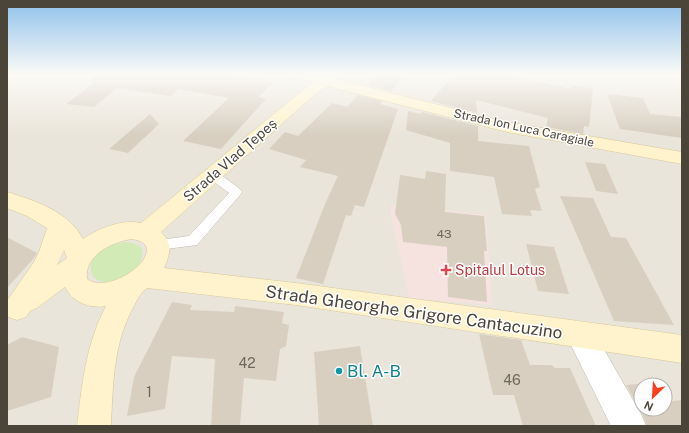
<svg xmlns="http://www.w3.org/2000/svg" width="689" height="433" font-family="'Public Sans',sans-serif">
  <style>
    .residential { fill: #eae5da; fill-rule: evenodd }
    .medical { fill: #f6e3e0 }
    .green { fill: #d2eab5 }
    .building { fill: #d8cfc1 }
    .lines { fill: none; stroke-linecap: round; stroke-linejoin: round }
    .lane-casing { stroke: #c2bbae; stroke-width: 1 }
    .street-casing { stroke: #c2bbae; stroke-width: 1 }
    .secondary-casing { stroke: #d6c79b; stroke-width: 1 }
    .lane { fill: #fff; fill-rule: evenodd }
    .street { fill: #fff; fill-rule: evenodd }
    .secondary { fill: #fff3cd; fill-rule: evenodd }
    .health-dot { fill: #e0444e; stroke: #fff; stroke-width: 1.5 }
    .culture-dot { fill: #0f9aa8; stroke: #fff; stroke-width: 1.5 }
    .labels { text-anchor: middle; stroke-width: 3; stroke-linejoin: round; paint-order: stroke }
    .far-street-label { font-size: 12px; fill: #4b4439; stroke: #fff }
    .number-label { font-size: 12px; fill: #6e675b }
    .street-label { font-size: 14px; fill: #4b4439; stroke: #fff }
    .health-label { font-size: 14px; fill: #be3a42; stroke: #fff; text-anchor: start }
    .near-number-label { font-size: 14px; fill: #6e675b }
    .near-street-label { font-size: 17px; fill: #4b4439; stroke: #fff }
    .near-culture-label { font-size: 17px; fill: #0d838f; stroke: #fff; text-anchor: start }
  </style>
  <rect width="100%" height="100%" fill="#f6f3ec"/>
  <path class="residential" d="M7 74H682V426H7ZM641 385H665V409H641Z"/>
  <path class="medical" d="M391 204 486 215 492 305 409 298 391 215Z"/>
  <path class="green" d="M126 242 135 244 141 247C144 255 141 264 135 269 90 307 67 250 126 242Z"/>
  <path class="building" d="M93 74H220L240 78 243 76 273 83 258 97 266 99 221 149 183 141 229 98 178 89 171 96 117 88 94 107 66 104 93 84Z
    M377 74H406L391 91 367 85Z
    M454 74H502L571 89 572 85 593 89 589 127 584 126 583 134 546 127 548 118 476 100 477 113 431 101Z
    M607 94 643 98 650 114 682 117V138L620 129Z
    M358 95 382 101 380 104 398 109 364 207 355 205 351 216 346 215 323 284 296 278 325 204 338 176 300 167 306 160 269 149 285 132 298 136 332 103 347 107Z
    M408 111 420 114 422 112 478 126V141L529 146 540 187 535 189 542 211 530 210 532 216 502 214 494 177 450 171V143L406 130Z
    M150 114 159 124 128 153 109 149Z
    M585 162 605 164 618 194 596 191Z
    M426 171 446 174 445 212 484 216 487 251H484L487 302 448 297 447 247 403 242 401 225 395 214 400 175 425 179Z
    M560 196 593 198 611 237 626 238 674 325 614 321Z
    M7 237 37 253 34 258 7 288Z
    M526 244 554 247 569 294 538 291Z
    M172 302 192 305 190 310 234 312 235 306 284 312 282 323 289 325 286 346 280 349 276 381 244 378 240 426H211L215 359 172 356 165 409 127 416 134 377Z
    M479 334 521 340 530 365H551L555 368H570L596 426H523L514 395H493Z
    M22 337 59 347 51 397 7 411V345Z
    M360 346 373 426H319L314 352Z
    M647 383 648 385H641V409H665V402L682 400V426H647L642 413 626 385Z"/>
  <g class="lines">
    <defs>
      <path id="lane" d="M213 171 217 172 240 189 242 192 240 195 197 245 158 250 153 249 152 245 153 241 189 236 229 193 209 178 208 175 209 172Z"/>
      <path id="street" d="M580 322 590 325 641 414 646 426H611L566 335 570 325Z"/>
      <path id="secondary" d="M290 74 322 76 324 74H340L336 79 507 122 682 152V164L507 132 327 86 314 95 161 232C173 243 170 255 164 268L296 283 682 335V363L296 305 147 288C140 293 137 300 133 308 113 344 113 386 111 426H77C82 384 86 344 106 306 90 309 72 302 65 287L37 308 30 311 26 317 17 320 8 317 7 301 34 262 39 252 47 228 27 216 7 208V192C36 201 68 211 83 239 99 228 122 219 141 223L313 82 292 77ZM132 239C137 240 143 241 146 246 154 264 105 294 87 279 84 255 112 242 132 239ZM64 250 67 258 57 265Z"/>
    </defs>
    <use href="#lane" class="lane-casing"/>
    <use href="#street" class="street-casing"/>
    <use href="#secondary" class="secondary-casing"/>
    <use href="#lane" class="lane"/>
    <use href="#street" class="street"/>
    <use href="#secondary" class="secondary"/>
  </g>
  <linearGradient id="sky" x2="0" y2="1"><stop stop-color="#8fc1ec"/><stop offset="0.55" stop-color="#fbfaf6"/><stop offset="1" stop-color="#fbfaf6" stop-opacity="0"/></linearGradient>
  <rect width="689" height="135" fill="url(#sky)"/>
  <path class="health-dot" d="M444 264h4v4h4v4h-4v4h-4v-4h-4v-4h4z"/>
  <circle class="culture-dot" cx="339" cy="371" r="4"/>
  <g class="labels">
    <g class="far-street-label">
      <text transform="translate(524 128) rotate(12)" y="4">Strada Ion Luca Caragiale</text>
    </g>
    <g class="number-label">
      <text x="444" y="238">43</text>
    </g>
    <g class="street-label">
      <text transform="translate(230 160) rotate(-41)" y="5">Strada Vlad Țepeș</text>
    </g>
    <g class="health-label">
      <text x="455" y="275">Spitalul Lotus</text>
    </g>
    <g class="near-number-label">
      <text x="247" y="368">42</text>
      <text x="512" y="385">46</text>
      <text x="149" y="397">1</text>
    </g>
    <g class="near-street-label">
      <text transform="translate(414 312) rotate(8)" y="6">Strada Gheorghe Grigore Cantacuzino</text>
    </g>
    <g class="near-culture-label">
      <text x="347" y="377">Bl. A-B</text>
    </g>
  </g>
  <rect width="689" height="433" fill="none" stroke="#4b4439" stroke-width="16"/>
  <g transform="translate(653 397) rotate(205)"><circle r="19" fill="#ffffff" stroke="#b7b4b0"/>
  <path d="M0-3L7 15L0 10L-7 15Z" fill="#fc3f1d"/>
  <text y="-6" font-size="11" font-weight="bold" text-anchor="middle" fill="#4b4439">N</text>
  </g>
</svg>
